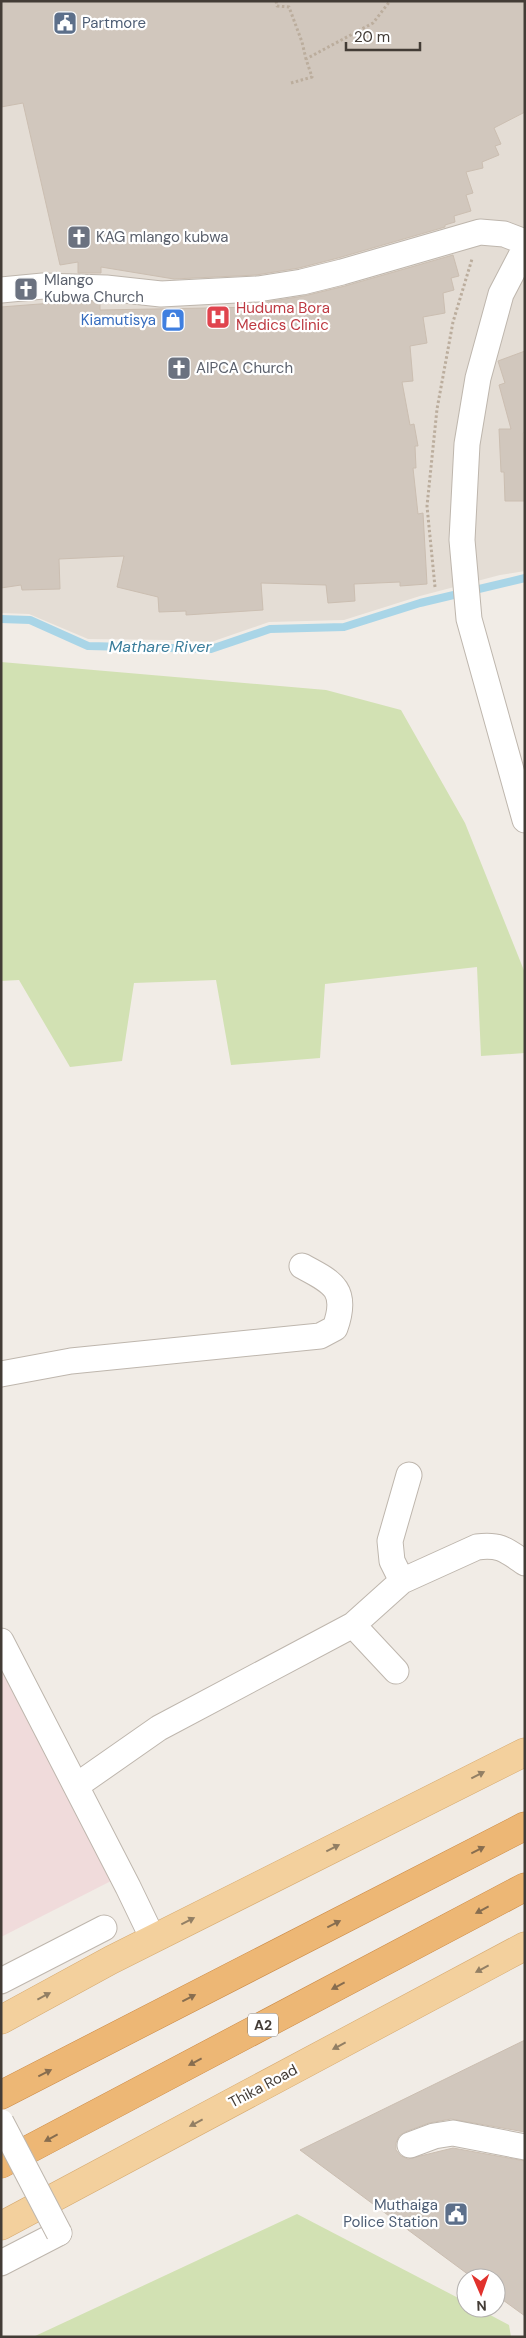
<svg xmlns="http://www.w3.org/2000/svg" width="526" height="2338" viewBox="0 0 526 2338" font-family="'DM Sans',sans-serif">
	<rect width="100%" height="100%" fill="#f1ece6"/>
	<!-- residential -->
	<path fill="#e4ddd5" d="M 1,1 L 525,1 L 525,571 L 500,575 L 420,596 L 344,620 L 269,622 L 211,642 L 172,640 L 88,639 L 29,614 L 1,613 Z"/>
	<!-- medical -->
	<path fill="#f0dbdb" d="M 1,1662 L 113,1880 L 1,1937 Z"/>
	<!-- green -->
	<path fill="#d2e1b3" d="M 1,662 L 326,690 L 401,710 L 465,823 L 525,973 L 525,1053 L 481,1056 L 477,967 L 325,984 L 320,1058 L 231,1065 L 216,980 L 134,983 L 122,1061 L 70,1067 L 19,980 L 1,981 Z
		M 297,2214 L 466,2302 L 466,2308 L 477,2308 L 509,2325 L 511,2337 L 33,2337 Z"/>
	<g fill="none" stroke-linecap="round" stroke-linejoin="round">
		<!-- stream -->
		<path stroke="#a9d5e7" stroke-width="8" d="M 1,619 L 30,620 L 88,646 L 211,649 L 270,629 L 344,627 L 420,603 L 525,578"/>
	</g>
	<!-- building -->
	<path fill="#d1c7bd" stroke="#cbbeb1" d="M 1,1 L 525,1 L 525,112 L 494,128 L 501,144 L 495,146 L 499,155 L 482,162 L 483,168 L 466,172 L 473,193 L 466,195 L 471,211 L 454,216 L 455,222 L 445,225 L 445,227 L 338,258 L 299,268 L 256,275 L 174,279 L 101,267 L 101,273 L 78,273 L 78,262 L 60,265 L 23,103 L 1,107 Z
		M 453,255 L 459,276 L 451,278 L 454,290 L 443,293 L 445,313 L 423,317 L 427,343 L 410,346 L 413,381 L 402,382 L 410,425 L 414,424 L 418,446 L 415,446 L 416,468 L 413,468 L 418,514 L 423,513 L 427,584 L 400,586 L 400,582 L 354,584 L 355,601 L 328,603 L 326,585 L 261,583 L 263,610 L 186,615 L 186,611 L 159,612 L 158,597 L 117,587 L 124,556 L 59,559 L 60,589 L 22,590 L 21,585 L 1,588 L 1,307 L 78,301 L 100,302 L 100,310 L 260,307 L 260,303 L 304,296 L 345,286 Z
		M 525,351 L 525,432 L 523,433 L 525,501 L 505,501 L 504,472 L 501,472 L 499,429 L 511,429 L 499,385 L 505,383 L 498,361 Z
		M 525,2040 L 525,2132 L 451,2119 L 429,2123 L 405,2132 L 399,2136 L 396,2143 L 396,2150 L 401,2156 L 408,2159 L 453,2148 L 525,2161 L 525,2316 L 496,2295 L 496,2278 L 473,2278 L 300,2150 Z"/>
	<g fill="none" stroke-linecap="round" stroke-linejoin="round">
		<!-- minor casing -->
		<g stroke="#beb6ad" stroke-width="27">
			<path id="minor" d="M 525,248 L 501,294 L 478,378 L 467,444 L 462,540 L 469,619 L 525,820
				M 1,290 L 43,286 L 106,288 L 161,294 L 258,289 L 302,282 L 342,272 L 480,232 L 504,234 L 525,242
				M 1,1374 L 71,1361 L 320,1336 L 335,1328 C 349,1289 332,1282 302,1266
				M 402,1581 L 392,1561 L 390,1541 L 409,1475
				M 353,1625 L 396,1671
				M 1,1641 L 128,1887 L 153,1939
				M 76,1786 L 159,1728 L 353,1625 L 402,1581 L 477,1547 C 500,1544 506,1550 525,1563
				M 1,1981 L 104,1928
				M 410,2145 L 434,2136 L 453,2133 L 525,2147
				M 1,2263 L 59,2233"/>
		</g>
		<!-- major casing -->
		<g stroke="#d6aa70" stroke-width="29">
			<path id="major" d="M 1,2020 L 111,1960 L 525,1752
				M 1,2226 L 525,1946"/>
		</g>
		<!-- highway casing -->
		<g stroke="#cb8a46" stroke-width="29">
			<path id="highway" d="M 1,2095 L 525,1826
				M 1,2164 L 525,1887"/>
		</g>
		<!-- path -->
		<path stroke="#bbad9d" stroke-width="3" stroke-dasharray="2.5 2.5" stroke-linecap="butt" d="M 276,1 L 277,6 L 289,7 L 302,42 L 306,59
			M 291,83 L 312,77 L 306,59 L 373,23 L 390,1
			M 435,587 L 427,506 L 437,409 L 453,322 L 472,259"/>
		<!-- minor -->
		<use href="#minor" stroke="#fff" stroke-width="25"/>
		<!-- major -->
		<use href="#major" stroke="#f3d09d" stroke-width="28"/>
		<!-- highway -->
		<use href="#highway" stroke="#edb775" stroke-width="28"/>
		<!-- minor-bridge casing -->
		<g stroke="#beb6ad" stroke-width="27" stroke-linecap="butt">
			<path id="minor-bridge" d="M 1,2122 L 59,2233"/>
		</g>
		<!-- minor-bridge -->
		<use href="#minor-bridge" stroke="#fff" stroke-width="25"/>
	</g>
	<!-- one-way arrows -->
	<defs><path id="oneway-solid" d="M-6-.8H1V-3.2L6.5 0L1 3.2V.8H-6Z" transform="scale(1.25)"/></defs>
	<g fill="#927f64">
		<use href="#oneway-solid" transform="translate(478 1775) rotate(-27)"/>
		<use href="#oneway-solid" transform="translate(333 1848) rotate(-27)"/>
		<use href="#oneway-solid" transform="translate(188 1921) rotate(-27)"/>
		<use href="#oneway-solid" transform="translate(482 1969) rotate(152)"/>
		<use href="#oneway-solid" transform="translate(44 1996) rotate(-28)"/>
		<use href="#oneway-solid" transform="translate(339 2046) rotate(152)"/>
		<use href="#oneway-solid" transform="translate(196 2123) rotate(152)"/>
	</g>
	<g fill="#876d4f">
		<use href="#oneway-solid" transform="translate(478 1850) rotate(-27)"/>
		<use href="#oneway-solid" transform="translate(482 1910) rotate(152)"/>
		<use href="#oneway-solid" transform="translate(334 1924) rotate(-27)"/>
		<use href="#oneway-solid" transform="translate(338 1986) rotate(152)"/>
		<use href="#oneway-solid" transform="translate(189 1998) rotate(-27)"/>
		<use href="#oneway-solid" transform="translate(195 2062) rotate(152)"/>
		<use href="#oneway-solid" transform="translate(45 2073) rotate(-27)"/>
		<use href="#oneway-solid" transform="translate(51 2138) rotate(152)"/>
	</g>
	<!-- icons -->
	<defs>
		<g id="civic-square" transform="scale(1.25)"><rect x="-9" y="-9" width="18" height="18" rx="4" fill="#5c6f8a" stroke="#fff"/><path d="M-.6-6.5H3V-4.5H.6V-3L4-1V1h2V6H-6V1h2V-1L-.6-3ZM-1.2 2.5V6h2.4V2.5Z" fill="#fff"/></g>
		<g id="church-square" transform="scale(1.25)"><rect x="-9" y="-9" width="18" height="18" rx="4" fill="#6b7280" stroke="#fff"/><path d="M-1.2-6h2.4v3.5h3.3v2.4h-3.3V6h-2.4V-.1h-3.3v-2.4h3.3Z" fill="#fff"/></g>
		<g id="hospital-square" transform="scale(1.25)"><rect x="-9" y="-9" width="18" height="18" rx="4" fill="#e0444e" stroke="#fff"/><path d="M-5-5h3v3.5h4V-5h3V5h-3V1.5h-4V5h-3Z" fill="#fff"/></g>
		<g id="shop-square" transform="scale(1.25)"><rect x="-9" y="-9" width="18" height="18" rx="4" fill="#3f7fe0" stroke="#fff"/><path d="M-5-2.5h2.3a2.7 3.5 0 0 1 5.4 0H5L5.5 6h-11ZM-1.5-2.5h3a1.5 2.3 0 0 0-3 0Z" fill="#fff"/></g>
	</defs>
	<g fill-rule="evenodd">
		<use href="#civic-square" x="65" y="23"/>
		<use href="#church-square" x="79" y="237"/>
		<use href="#church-square" x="26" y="289"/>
		<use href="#hospital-square" x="218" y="317"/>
		<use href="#shop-square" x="173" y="320"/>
		<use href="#church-square" x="179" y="368"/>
		<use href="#civic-square" x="456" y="2214"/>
	</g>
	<g text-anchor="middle" stroke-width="4.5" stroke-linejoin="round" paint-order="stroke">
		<!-- shield labels -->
		<rect fill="#fff" stroke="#7b7672" stroke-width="1" x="248" y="2013.5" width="30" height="23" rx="4"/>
		<g font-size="14" font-weight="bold" fill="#433c36">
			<text x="263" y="2030">A2</text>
		</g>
		<!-- service labels -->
		<g font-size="15" fill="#4e5e75" stroke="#fff" text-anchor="start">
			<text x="82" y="28">Partmore</text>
			<text x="438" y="2210" text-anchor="end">Muthaiga<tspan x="438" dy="17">Police Station</tspan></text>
		</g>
		<!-- worship labels -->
		<g font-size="15" fill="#5b616d" stroke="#fff" text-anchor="start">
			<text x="96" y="242">KAG mlango kubwa</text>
			<text x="44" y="285">Mlango<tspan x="44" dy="17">Kubwa Church</tspan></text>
			<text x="196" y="373">AIPCA Church</text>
		</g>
		<!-- health labels -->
		<g font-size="15" fill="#be3a42" stroke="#fff" text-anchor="start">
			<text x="236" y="313">Huduma Bora<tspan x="236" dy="17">Medics Clinic</tspan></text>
		</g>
		<!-- shop labels -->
		<g font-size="15" fill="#366cbe" stroke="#fff" text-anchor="end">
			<text x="156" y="325">Kiamutisya</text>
		</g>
		<!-- street labels -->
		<g font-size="15" fill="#433c36" stroke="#fff">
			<text transform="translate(263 2086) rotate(-28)" y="5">Thika Road</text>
		</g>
		<!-- water labels -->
		<g font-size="16" font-style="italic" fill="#3a7d9b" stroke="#fff">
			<text x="160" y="652">Mathare River</text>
		</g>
	</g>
	<!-- border -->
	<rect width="526" height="2338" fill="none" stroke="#433c36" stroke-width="5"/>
	<!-- north arrow -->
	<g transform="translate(481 2293) rotate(178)"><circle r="24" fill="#ffffff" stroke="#b4b1af"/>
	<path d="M0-4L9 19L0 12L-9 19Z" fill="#e1322d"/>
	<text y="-8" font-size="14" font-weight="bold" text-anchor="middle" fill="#433c36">N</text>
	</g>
	<!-- scale -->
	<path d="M346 42v8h74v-8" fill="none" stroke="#433c36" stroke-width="2.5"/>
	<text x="354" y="42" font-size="15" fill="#433c36" stroke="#ffffff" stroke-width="4" paint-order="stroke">20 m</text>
</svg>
